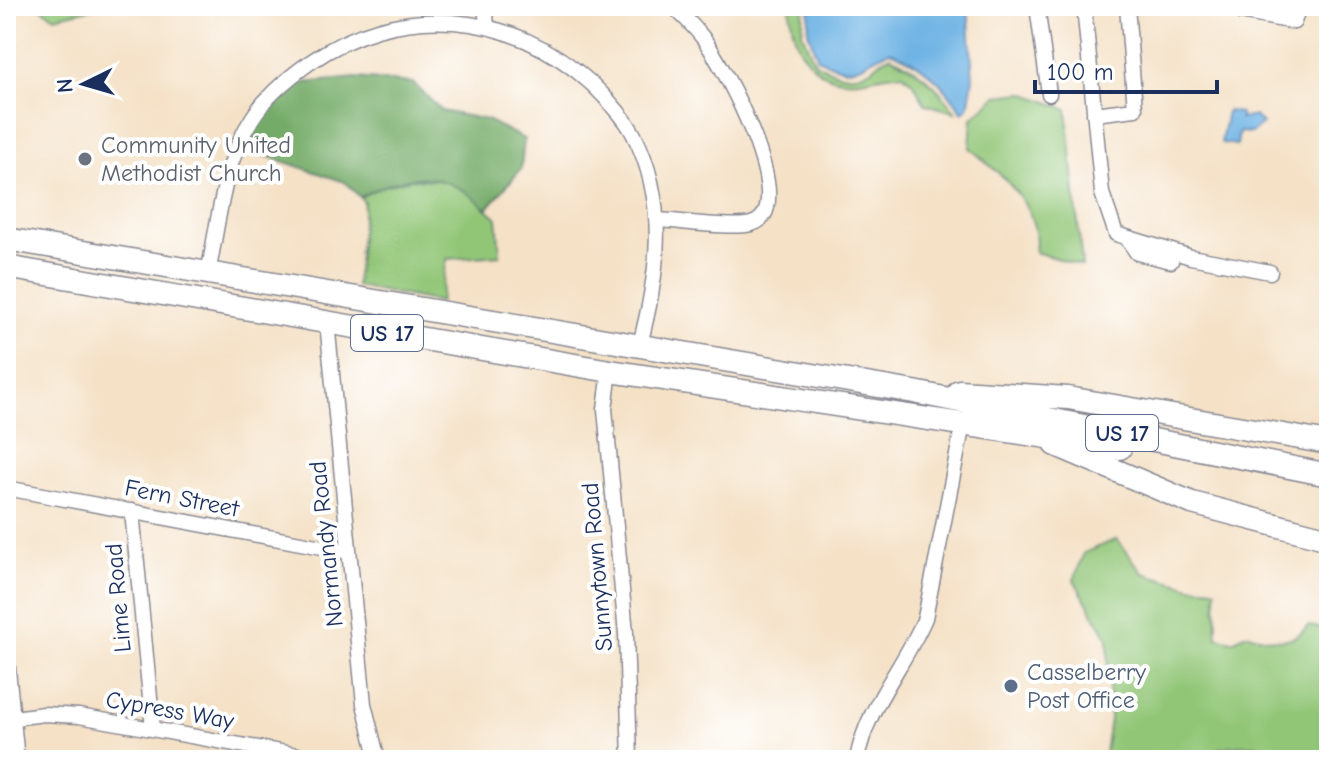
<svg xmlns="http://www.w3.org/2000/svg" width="1335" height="766" viewBox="0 0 1335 766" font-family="'Comic Neue',sans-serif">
	<rect width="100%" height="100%" fill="#fff"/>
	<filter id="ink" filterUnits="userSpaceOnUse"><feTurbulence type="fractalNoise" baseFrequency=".0125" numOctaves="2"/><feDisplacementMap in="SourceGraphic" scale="16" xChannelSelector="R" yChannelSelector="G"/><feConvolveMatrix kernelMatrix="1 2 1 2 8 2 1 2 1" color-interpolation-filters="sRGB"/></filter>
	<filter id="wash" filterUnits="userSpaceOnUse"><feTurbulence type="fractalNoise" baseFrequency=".006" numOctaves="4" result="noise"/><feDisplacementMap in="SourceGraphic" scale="32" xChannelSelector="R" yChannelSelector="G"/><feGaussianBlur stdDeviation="1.8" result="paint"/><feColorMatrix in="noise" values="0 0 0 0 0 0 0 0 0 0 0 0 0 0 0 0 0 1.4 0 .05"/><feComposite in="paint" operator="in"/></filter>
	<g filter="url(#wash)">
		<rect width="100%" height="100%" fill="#f4e1c6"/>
		<!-- green -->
		<path fill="#92c677" stroke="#567a6a" stroke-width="2" d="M 38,6 L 103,6 L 55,17 Z
			M 790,6 L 804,6 L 802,33 L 815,63 C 831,71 849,81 867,71 C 876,67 880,60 890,56 C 918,68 939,87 955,112 L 925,104 L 914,84 L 903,74 C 887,73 876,78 860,80 C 814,86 791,47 790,6 Z
			M 1024,93 L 1067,109 L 1082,266 L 1035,252 C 1042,206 1001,175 970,148 L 972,118 L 997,96 Z
			M 410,179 C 457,178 463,187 497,218 L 500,255 L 447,259 L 440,302 L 356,286 L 364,202 L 360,197 L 380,187 Z
			M 1117,539 L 1143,573 L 1191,587 L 1216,589 L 1217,637 L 1232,641 L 1247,634 C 1271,639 1291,647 1308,626 L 1329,629 L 1329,759 C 1292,752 1231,731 1200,760 L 1104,760 L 1110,719 L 1108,639 L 1074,580 L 1084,553 Z"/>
		<!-- forest -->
		<path fill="#75ab68" stroke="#486d63" stroke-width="2" d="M 356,78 L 413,83 L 442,111 L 487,120 L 524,139 L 521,169 L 487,209 C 444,169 411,170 360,197 L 345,182 L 249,150 C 256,120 271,104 292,84 Z"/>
		<!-- water -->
		<path fill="#6eb3e4" stroke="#4471a1" stroke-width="2" d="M 810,6 L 968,6 L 973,78 L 968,108 L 962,112 C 944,83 922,63 890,51 C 854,64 861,79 818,59 L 808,32 Z
			M 1227,111 L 1240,113 L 1240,119 L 1255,116 L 1262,124 L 1251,133 L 1239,132 L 1237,145 L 1221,143 Z"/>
	</g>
	<g filter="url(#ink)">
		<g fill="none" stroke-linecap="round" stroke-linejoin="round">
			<!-- street casing -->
			<g stroke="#888892" stroke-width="17">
				<path id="street" d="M 485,6 L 487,25
					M 1037,6 L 1049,94
					M 1084,6 L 1102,193 L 1116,234 L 1191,257 L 1270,272
					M 1242,6 L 1240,12 L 1294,22 L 1299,6
					M 1323,6 L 1329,10
					M 1094,114 L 1135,109 L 1127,6
					M 658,220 C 680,221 733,229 751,224 C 803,211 722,63 703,38 C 694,26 683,16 673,6
					M 1128,240 L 1137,253 L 1171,261
					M 208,273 C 219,221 223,162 253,117 C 267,95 288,78 309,63 C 399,0 512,10 592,84 C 606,98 625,117 634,135 C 669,204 658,277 639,348
					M 327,322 L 364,704 L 378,760
					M 610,371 L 605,409 L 626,633 L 630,760
					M 6,488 L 349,552
					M 132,511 L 153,729
					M 6,649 L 17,760
					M 6,719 L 44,714 L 79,716 L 325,760
					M 857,760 C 865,709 905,665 925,618 L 963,424"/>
			</g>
			<!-- primary casing -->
			<g stroke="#888892" stroke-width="25">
				<path id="primary" d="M 6,239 L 914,392 L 1329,475
					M 6,267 L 610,371 L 1120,448
					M 959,391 L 1068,398 L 1329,443
					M 1056,445 L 1192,503 L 1329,539"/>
			</g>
			<!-- street -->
			<use href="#street" stroke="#fff" stroke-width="14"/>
			<!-- primary -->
			<use href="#primary" stroke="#fff" stroke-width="22"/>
		</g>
	</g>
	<!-- markers -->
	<circle fill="#6b7280" stroke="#fff" stroke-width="3" cx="85" cy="159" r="8"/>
	<circle fill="#5c6f8a" stroke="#fff" stroke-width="3" cx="1011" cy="686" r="8"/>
	<g text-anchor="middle" stroke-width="8" stroke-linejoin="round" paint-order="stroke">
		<!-- shield labels -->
		<g fill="#fff" stroke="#5f6d8e" stroke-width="2">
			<rect x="351" y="315" width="72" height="36" rx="6"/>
			<rect x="1086" y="415" width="72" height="36" rx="6"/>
		</g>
		<g font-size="22" font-weight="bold" fill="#1b2f5e">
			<text x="387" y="341">US 17</text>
			<text x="1122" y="441">US 17</text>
		</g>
		<!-- worship labels -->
		<g font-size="24" fill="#5b616d" stroke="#fff" text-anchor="start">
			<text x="101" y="153">Community United<tspan x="101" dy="28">Methodist Church</tspan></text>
		</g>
		<!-- street labels -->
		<g font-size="24" fill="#1b2f5e" stroke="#fff">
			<text transform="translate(182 498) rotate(11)" y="8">Fern Street</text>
			<text transform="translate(326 544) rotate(-96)" y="8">Normandy Road</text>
			<text transform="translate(597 567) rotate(-95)" y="8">Sunnytown Road</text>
			<text transform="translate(118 598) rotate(-95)" y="8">Lime Road</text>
			<text transform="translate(170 710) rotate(10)" y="8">Cypress Way</text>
		</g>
		<!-- service labels -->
		<g font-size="24" fill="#4e5e75" stroke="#fff" text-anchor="start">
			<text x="1027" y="680">Casselberry<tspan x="1027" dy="28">Post Office</tspan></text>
		</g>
	</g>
	<!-- margin -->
	<rect width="1335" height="766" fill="none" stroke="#fff" stroke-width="32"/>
	<!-- north arrow -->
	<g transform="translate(84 84) rotate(265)" stroke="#ffffff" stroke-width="6" paint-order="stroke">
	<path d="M0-6L14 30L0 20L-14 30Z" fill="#1b2f5e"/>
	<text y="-12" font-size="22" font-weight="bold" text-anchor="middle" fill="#1b2f5e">N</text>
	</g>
	<!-- scale -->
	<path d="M1035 80v12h182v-12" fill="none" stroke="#1b2f5e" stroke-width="4"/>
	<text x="1047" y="80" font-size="24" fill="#1b2f5e" stroke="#ffffff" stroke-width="6" paint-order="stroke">100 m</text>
</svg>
